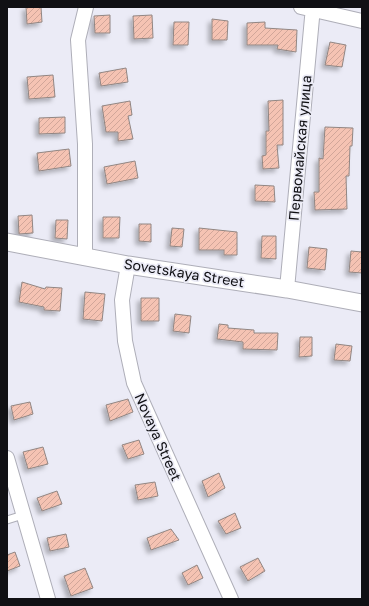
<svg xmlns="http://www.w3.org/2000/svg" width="369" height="606" viewBox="0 0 369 606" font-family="'Golos Text',sans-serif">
	<defs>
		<pattern id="building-hatch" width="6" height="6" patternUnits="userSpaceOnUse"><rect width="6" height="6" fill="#f5c3b3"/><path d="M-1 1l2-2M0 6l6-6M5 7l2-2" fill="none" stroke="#d1a699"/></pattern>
		<filter id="shadow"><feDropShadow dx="-3.5" dy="3.5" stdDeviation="2" flood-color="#0004"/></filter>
	</defs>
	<rect width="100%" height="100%" fill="#ebebf6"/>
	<!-- building -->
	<path fill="url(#building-hatch)" stroke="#918683" filter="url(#shadow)" d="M 26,7 L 41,7 L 42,22 L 27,24 Z
		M 110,15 L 110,33 L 95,33 L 94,16 Z
		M 152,15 L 153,38 L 134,39 L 133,16 Z
		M 212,19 L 228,21 L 227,40 L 212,40 Z
		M 174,22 L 189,22 L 188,45 L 173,45 Z
		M 265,22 L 265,28 L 297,30 L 296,52 L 277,49 L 278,45 L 247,45 L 247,23 Z
		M 330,42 L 346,45 L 342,67 L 325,65 Z
		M 126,68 L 128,82 L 101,86 L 99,73 Z
		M 53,75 L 55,97 L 29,99 L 27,77 Z
		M 283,100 L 283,145 L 277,145 L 279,168 L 263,169 L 262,156 L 266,155 L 266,131 L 269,131 L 268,101 Z
		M 130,101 L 132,115 L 128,116 L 133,139 L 118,141 L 118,132 L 106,132 L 102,106 Z
		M 65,117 L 65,133 L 39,134 L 39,118 Z
		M 325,127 L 353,128 L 352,146 L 350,146 L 349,176 L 346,176 L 347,209 L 315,210 L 314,192 L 319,192 L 319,158 L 323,159 Z
		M 69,149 L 71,166 L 39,171 L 37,153 Z
		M 135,161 L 138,178 L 107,184 L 104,167 Z
		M 255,185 L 274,186 L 275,202 L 255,201 Z
		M 32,215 L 33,233 L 19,234 L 18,216 Z
		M 103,217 L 120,217 L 119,238 L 103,238 Z
		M 56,220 L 68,220 L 67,239 L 55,238 Z
		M 139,224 L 151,224 L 151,242 L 139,241 Z
		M 172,228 L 184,229 L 182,247 L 170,246 Z
		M 199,228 L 237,232 L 237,255 L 224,255 L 224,250 L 199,250 Z
		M 262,236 L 276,236 L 276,259 L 261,258 Z
		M 309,247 L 327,249 L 325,270 L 307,268 Z
		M 351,251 L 362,252 L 362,273 L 349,272 Z
		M 22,282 L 45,289 L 46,287 L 62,288 L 60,311 L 44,310 L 44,307 L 19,302 Z
		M 85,292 L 105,294 L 102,321 L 83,319 Z
		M 141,298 L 159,298 L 159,321 L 141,321 Z
		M 175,314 L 191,316 L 189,333 L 173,331 Z
		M 219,324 L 228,325 L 228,328 L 254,330 L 254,333 L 278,333 L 277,350 L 243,349 L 243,342 L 217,339 Z
		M 300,337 L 312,337 L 312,356 L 299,357 Z
		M 336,344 L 352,346 L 350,361 L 334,360 Z
		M 128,399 L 133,412 L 110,421 L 106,405 Z
		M 30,402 L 33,414 L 14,420 L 11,406 Z
		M 139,440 L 144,454 L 128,459 L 122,445 Z
		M 43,447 L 48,464 L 28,469 L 23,452 Z
		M 219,473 L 225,488 L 208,497 L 202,481 Z
		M 155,482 L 158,496 L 138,500 L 135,485 Z
		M 57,491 L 62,504 L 42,511 L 37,498 Z
		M 235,513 L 241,528 L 226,534 L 218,521 Z
		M 171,529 L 179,540 L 151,550 L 147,538 Z
		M 66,534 L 69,547 L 50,551 L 47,538 Z
		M 15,552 L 20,566 L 7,571 L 7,555 Z
		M 258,558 L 265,571 L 248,581 L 240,567 Z
		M 197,565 L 203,578 L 188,585 L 182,573 Z
		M 85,568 L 93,588 L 71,596 L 64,576 Z"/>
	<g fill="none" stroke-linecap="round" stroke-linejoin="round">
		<!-- service casing -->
		<g stroke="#aeaeb8" stroke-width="9">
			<path id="service" d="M 7,520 L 23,515"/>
		</g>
		<!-- minor casing -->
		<g stroke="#aeaeb8" stroke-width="16">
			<path id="minor" d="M 301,7 L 362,21
				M 85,258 L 85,144 L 78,40 L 86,7
				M 128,265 L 122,300 L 125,341 L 134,383 L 231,599
				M 287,289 L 313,7
				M 7,458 L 48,599"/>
		</g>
		<!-- tertiary casing -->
		<g stroke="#aeaeb8" stroke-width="19">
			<path id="tertiary" d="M 7,242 L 128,265 L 287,289 L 362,303"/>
		</g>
		<!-- service -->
		<use href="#service" stroke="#fff" stroke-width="7"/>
		<!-- minor -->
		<use href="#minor" stroke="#fff" stroke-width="14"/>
		<!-- tertiary -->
		<use href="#tertiary" stroke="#fff" stroke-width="17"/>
	</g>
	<g text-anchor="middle" stroke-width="3.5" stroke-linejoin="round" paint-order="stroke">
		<!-- street labels -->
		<g font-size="14" fill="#101014" stroke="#ebebf6">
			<text transform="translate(300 148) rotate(-85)" y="5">Первомайская улица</text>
			<text transform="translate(184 273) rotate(9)" y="5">Sovetskaya Street</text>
			<text transform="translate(158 437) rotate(66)" y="5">Novaya Street</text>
		</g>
	</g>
	<!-- border -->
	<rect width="369" height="606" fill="none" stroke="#101014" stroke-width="16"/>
</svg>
